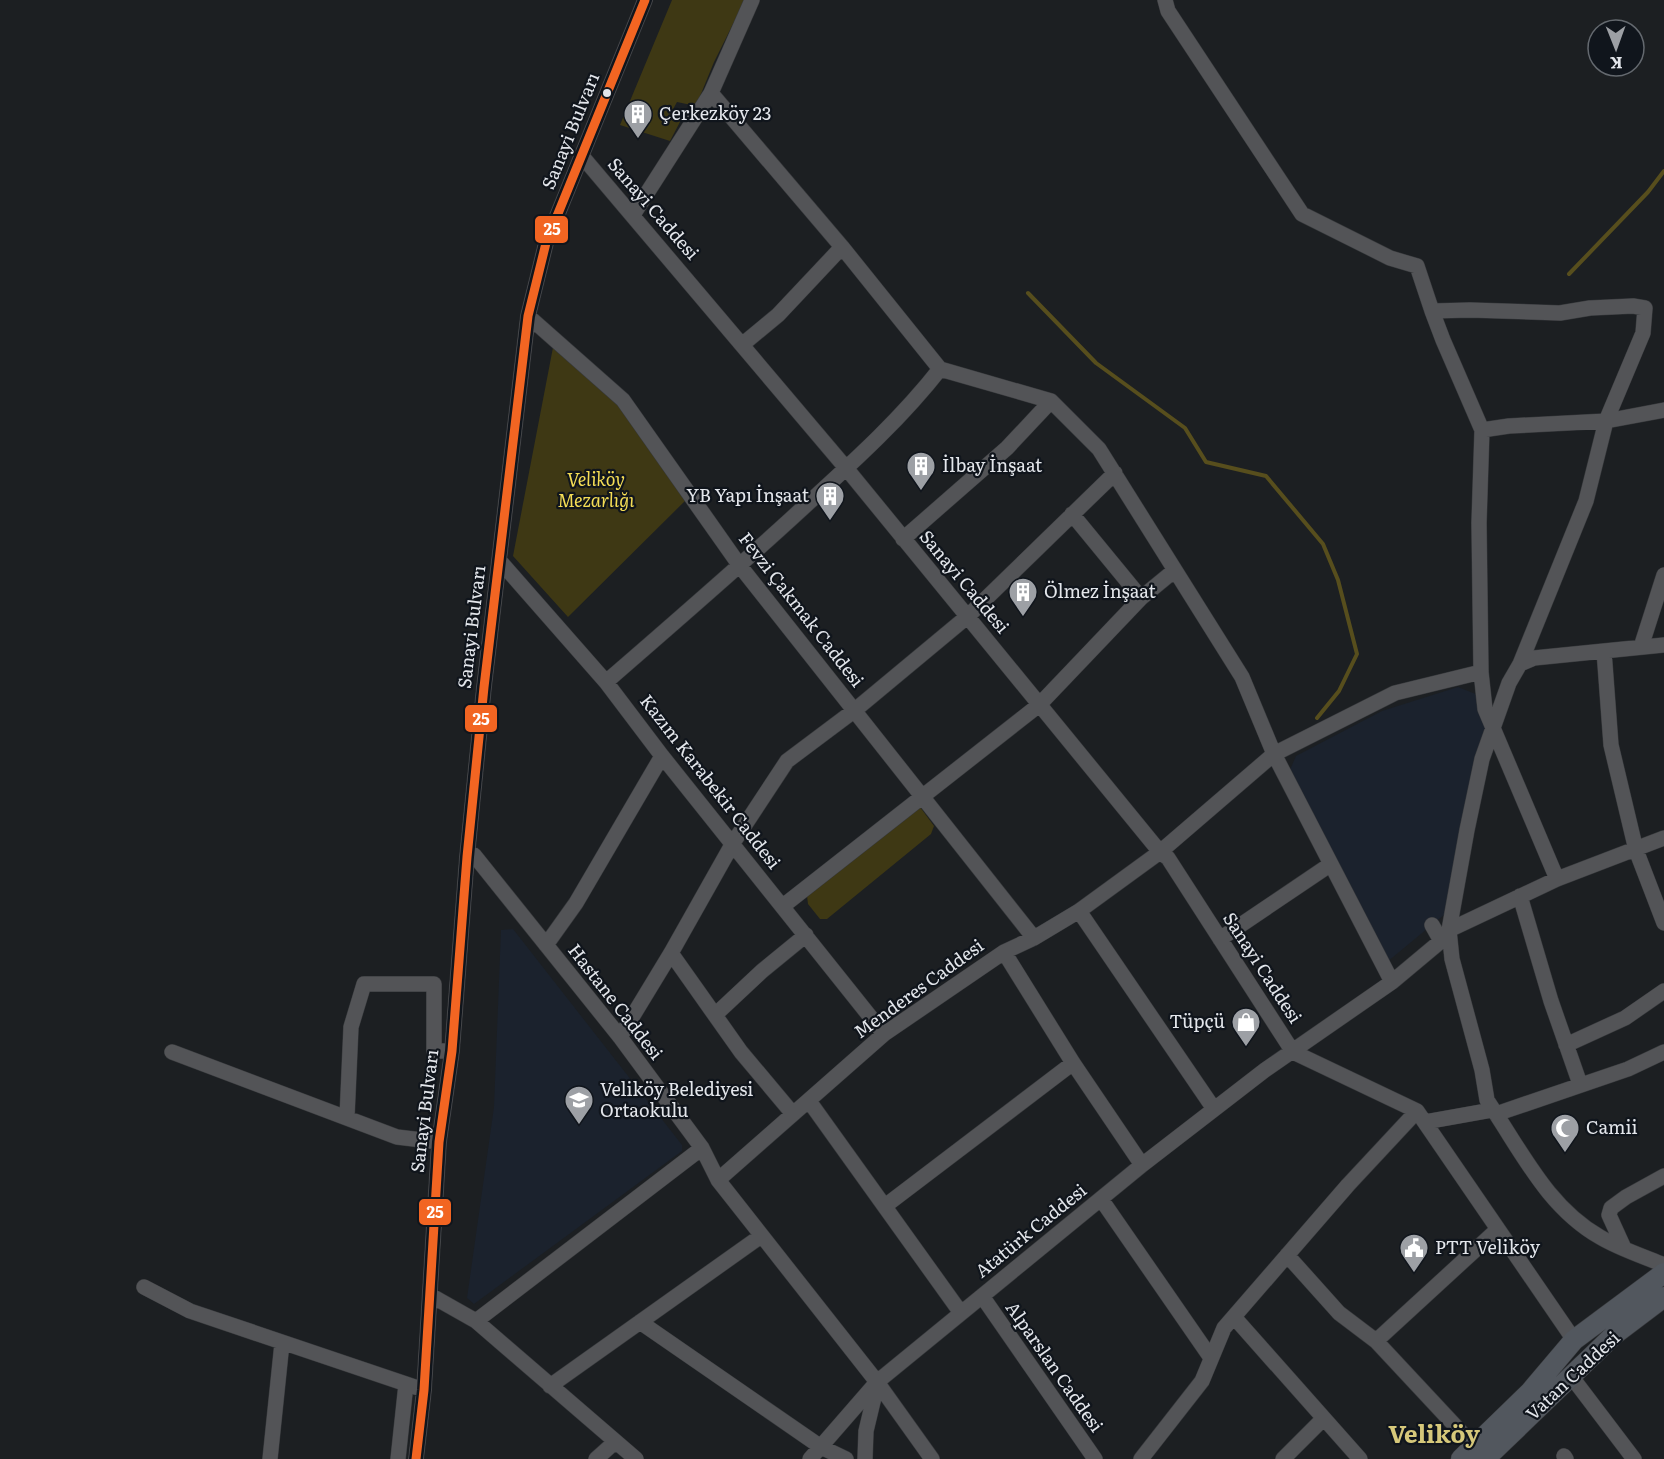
<svg xmlns="http://www.w3.org/2000/svg" width="1664" height="1459" viewBox="0 0 1664 1459" font-family="Literata,serif">
	<rect width="100%" height="100%" fill="#1c1f22"/>
	<!-- built -->
	<path fill="#1b222d" d="M 1458,687 L 1478,695 L 1487,732 L 1445,914 L 1387,962 L 1289,772 L 1296,756 L 1382,711 Z
		M 513,929 L 682,1145 L 682,1151 L 474,1304 L 467,1298 L 494,1107 L 501,930 Z"/>
	<!-- green -->
	<path fill="#3e3814" d="M 672,0 L 745,0 L 714,62 L 696,106 L 677,102 L 672,111 L 681,120 L 670,141 L 620,125 Z
		M 555,337 L 617,401 L 688,498 L 568,617 L 513,556 Z
		M 911,806 L 920,807 L 934,826 L 931,834 L 827,919 L 820,919 L 808,904 L 807,896 Z"/>
	<g fill="none" stroke-linecap="round" stroke-linejoin="round">
		<!-- stream -->
		<path stroke="#574e1d" stroke-width="4" d="M 1569,274 L 1648,192 L 1664,171
			M 1028,293 L 1096,363 L 1185,428 L 1206,462 L 1266,476 L 1323,544 L 1338,580 L 1357,654 L 1339,691 L 1317,718"/>
		<!-- minor casing -->
		<g stroke="#37393c" stroke-width="16">
			<path id="minor" d="M 1165,0 L 1168,11 L 1302,214 L 1390,258 L 1417,266 L 1432,311
				M 711,93 L 842,247 L 940,369 L 1051,401 L 1099,449 L 1242,677 L 1274,754 L 1392,982
				M 581,155 L 846,468 L 1160,852 L 1168,858 L 1293,1052
				M 633,215 L 711,93 L 752,0
				M 528,316 L 623,400 L 740,566 L 1034,938
				M 743,344 L 778,315 L 842,247
				M 1482,430 L 1509,426 L 1606,421 L 1643,333 L 1645,308 L 1633,306 L 1590,308 L 1560,313 L 1470,310 L 1432,311 L 1443,340 L 1482,430 L 1479,523 L 1481,672 L 1485,709 L 1557,879
				M 1072,514 L 1141,598
				M 903,539 L 1007,448 L 1051,401
				M 499,560 L 606,682 L 662,756 L 884,1034
				M 1664,645 L 1534,658 L 1520,664 L 1509,683 L 1482,759 L 1467,830 L 1449,930 L 1452,959 L 1482,1070 L 1487,1100 L 1496,1114 C 1526,1160 1551,1209 1600,1237 C 1620,1249 1643,1256 1664,1265
				M 1641,647 L 1664,575
				M 1604,651 L 1611,745 L 1636,850 L 1664,923
				M 1520,664 L 1586,501 L 1606,421 L 1664,410
				M 606,682 C 673,624 740,566 805,506 C 852,463 900,420 940,369
				M 467,857 L 474,855 L 620,1037 L 702,1148 L 718,1180 L 877,1382 L 932,1459
				M 1520,896 L 1551,1001 L 1580,1084
				M 783,906 L 1039,705 L 1141,598 L 1175,570
				M 1079,911 L 1214,1109
				M 1432,925 L 1441,941
				M 1220,939 L 1331,864
				M 546,945 L 576,903 L 662,756
				M 1004,952 L 1073,1063 L 1142,1165
				M 671,953 L 741,1052 L 793,1114
				M 715,1015 L 762,971 L 806,935
				M 620,1037 L 671,953 L 733,843 L 787,761 L 855,710 L 968,616 L 1115,473
				M 1566,1045 L 1625,1018 L 1664,991
				M 172,1052 L 397,1137 L 439,1142
				M 1293,1052 L 1417,1111 L 1574,1340
				M 809,1101 L 961,1313
				M 1496,1114 L 1628,1069 L 1664,1052
				M 347,1117 L 351,1027 L 364,984 L 434,984 L 434,1051 L 452,1051
				M 1425,1122 L 1492,1110
				M 718,1180 L 884,1034 L 1004,952 L 1034,938 L 1079,911 L 1160,852 L 1274,754 L 1395,693 L 1481,672
				M 1101,1199 L 1211,1358
				M 885,1206 L 1073,1063
				M 1624,1248 L 1609,1215 L 1611,1208 L 1626,1197 L 1664,1176
				M 1287,1255 L 1339,1313 L 1376,1341 L 1474,1446
				M 144,1287 L 190,1311 L 424,1390
				M 430,1295 L 476,1321 L 636,1459
				M 982,1296 L 1095,1459
				M 1234,1317 L 1360,1459
				M 476,1321 L 702,1148
				M 640,1322 L 821,1447 L 846,1459
				M 1376,1341 L 1498,1229
				M 1571,1376 L 1634,1459
				M 550,1386 L 761,1236
				M 1564,1456 L 1566,1459
				M 270,1459 L 282,1343
				M 398,1459 L 406,1384
				M 416,1459 L 424,1390 L 439,1142 L 452,1051 L 467,857 L 484,687 L 528,316 L 546,243 L 645,0
				M 596,1459 L 615,1442
				M 810,1459 L 877,1382 L 1142,1165 L 1265,1070 L 1392,982 L 1441,941 L 1449,930 L 1557,879 L 1664,838
				M 865,1459 L 866,1431 L 877,1385
				M 1141,1459 L 1202,1381 L 1224,1328 L 1348,1185 L 1417,1111
				M 1283,1459 L 1323,1419"/>
		</g>
		<!-- major casing -->
		<g stroke="#37393c" stroke-width="21">
			<path id="major" d="M 1461,1459 L 1530,1392 L 1574,1340 L 1664,1273
				M 1485,1459 L 1615,1334 L 1664,1297"/>
		</g>
		<!-- minor -->
		<use href="#minor" stroke="#535457" stroke-width="15"/>
		<!-- major -->
		<use href="#major" stroke="#52575e" stroke-width="20"/>
		<!-- bus-1 casing -->
		<g stroke="#10151c" stroke-width="14">
			<path id="bus-1" d="M 416,1459 L 424,1390 L 439,1142 L 452,1051 L 467,857 L 484,687 L 528,316 L 546,243 L 645,0"/>
		</g>
		<!-- bus-1 -->
		<use href="#bus-1" stroke="#f26522" stroke-width="9"/>
	</g>
	<!-- icons -->
	<defs>
		<g id="building-pin" transform="scale(1.5)"><path d="M0 17L-7.5 6A9.5 9.5 0 1 1 7.5 6Z" fill="#9da0a5" stroke="#10151c"/><path d="M-4-6H4V6H1V3H-1V6H-4ZM-2.5-4.3h1.7v1.8h-1.7ZM.8-4.3h1.7v1.8H.8ZM-2.5-1h1.7V.8h-1.7ZM.8-1h1.7V.8H.8Z" fill="#fff"/></g>
		<g id="shop-pin" transform="scale(1.5)"><path d="M0 17L-7.5 6A9.5 9.5 0 1 1 7.5 6Z" fill="#9da0a5" stroke="#10151c"/><path d="M-5-2.5h2.3a2.7 3.5 0 0 1 5.4 0H5L5.5 6h-11ZM-1.5-2.5h3a1.5 2.3 0 0 0-3 0Z" fill="#fff"/></g>
		<g id="school-pin" transform="scale(1.5)"><path d="M0 17L-7.5 6A9.5 9.5 0 1 1 7.5 6Z" fill="#9da0a5" stroke="#10151c"/><path d="M0-5L7-2L0 1L-7-2ZM-4 1L0 2.5L4 1V4Q0 6-4 4Z" fill="#fff"/></g>
		<g id="mosque-pin" transform="scale(1.5)"><path d="M0 17L-7.5 6A9.5 9.5 0 1 1 7.5 6Z" fill="#9da0a5" stroke="#10151c"/><path d="M3.5-4.9A6 6 0 1 0 3.5 4.9A5 5 0 1 1 3.5-4.9Z" fill="#fff"/></g>
		<g id="civic-pin" transform="scale(1.5)"><path d="M0 17L-7.5 6A9.5 9.5 0 1 1 7.5 6Z" fill="#9da0a5" stroke="#10151c"/><path d="M-.6-6.5H3V-4.5H.6V-3L4-1V1h2V6H-6V1h2V-1L-.6-3ZM-1.2 2.5V6h2.4V2.5Z" fill="#fff"/></g>
	</defs>
	<g fill-rule="evenodd">
		<use href="#building-pin" x="638" y="114"/>
		<use href="#building-pin" x="921" y="466"/>
		<use href="#building-pin" x="830" y="496"/>
		<use href="#building-pin" x="1023" y="592"/>
		<use href="#shop-pin" x="1246" y="1022"/>
		<use href="#school-pin" x="579" y="1100"/>
		<use href="#mosque-pin" x="1565" y="1128"/>
		<use href="#civic-pin" x="1414" y="1248"/>
	</g>
	<!-- markers -->
	<circle fill="#e3e6eb" stroke="#10151c" stroke-width="2" cx="607" cy="93" r="5"/>
	<g text-anchor="middle" stroke-width="4.5" stroke-linejoin="round" paint-order="stroke">
		<!-- poi labels -->
		<g font-size="18" fill="#e3e6eb" stroke="#10151c" text-anchor="start">
			<text x="659" y="120">Çerkezköy 23</text>
			<text x="942" y="472">İlbay İnşaat</text>
			<text x="809" y="502" text-anchor="end">YB Yapı İnşaat</text>
			<text x="1044" y="598">Ölmez İnşaat</text>
			<text x="1225" y="1028" text-anchor="end">Tüpçü</text>
			<text x="600" y="1096">Veliköy Belediyesi<tspan x="600" dy="21">Ortaokulu</tspan></text>
			<text x="1586" y="1134">Camii</text>
			<text x="1435" y="1254">PTT Veliköy</text>
		</g>
		<!-- street labels -->
		<g font-size="18" fill="#e3e6eb" stroke="#10151c">
			<text transform="translate(571 131) rotate(-68)" y="6">Sanayi Bulvarı</text>
			<text transform="translate(653 209) rotate(49)" y="6">Sanayi Caddesi</text>
			<text transform="translate(964 582) rotate(50)" y="6">Sanayi Caddesi</text>
			<text transform="translate(801 610) rotate(52)" y="6">Fevzi Çakmak Caddesi</text>
			<text transform="translate(472 627) rotate(-83)" y="6">Sanayi Bulvarı</text>
			<text transform="translate(710 782) rotate(52)" y="6">Kazım Karabekir Caddesi</text>
			<text transform="translate(1262 968) rotate(57)" y="6">Sanayi Caddesi</text>
			<text transform="translate(919 989) rotate(-36)" y="6">Menderes Caddesi</text>
			<text transform="translate(615 1002) rotate(52)" y="6">Hastane Caddesi</text>
			<text transform="translate(425 1111) rotate(-83)" y="6">Sanayi Bulvarı</text>
			<text transform="translate(1031 1231) rotate(-39)" y="6">Atatürk Caddesi</text>
			<text transform="translate(1054 1367) rotate(55)" y="6">Alparslan Caddesi</text>
			<text transform="translate(1573 1376) rotate(-43)" y="6">Vatan Caddesi</text>
		</g>
		<!-- park labels -->
		<g font-size="18" font-style="italic" fill="#f4dd55" stroke="#10151c">
			<text x="596" y="486">Veliköy<tspan x="596" dy="21">Mezarlığı</tspan></text>
		</g>
		<!-- district labels -->
		<g font-size="24" font-weight="bold" fill="#d6c87a" stroke="#10151c">
			<text x="1434" y="1443">Veliköy</text>
		</g>
	</g>
	<g stroke="#10151c" stroke-width="2">
		<rect x="534" y="215" width="35" height="29" rx="6" fill="#f26522"/>
		<rect x="464" y="704" width="34" height="29" rx="6" fill="#f26522"/>
		<rect x="418" y="1198" width="34" height="28" rx="6" fill="#f26522"/>
	</g>
	<g font-size="16" text-anchor="middle" font-weight="bold" fill="#fff">
		<text x="552" y="235">25</text>
		<text x="481" y="725">25</text>
		<text x="435" y="1218">25</text>
	</g>
	<!-- north arrow -->
	<g transform="translate(1616 48) rotate(179)"><circle r="28" fill="#10151c" stroke="#64696f" stroke-width="1.5"/>
	<path d="M0-4.5L10 22L0 15L-10 22Z" fill="#9da0a5"/>
	<text y="-9" font-size="16" font-weight="bold" text-anchor="middle" fill="#e3e6eb">K</text>
	</g>
</svg>
